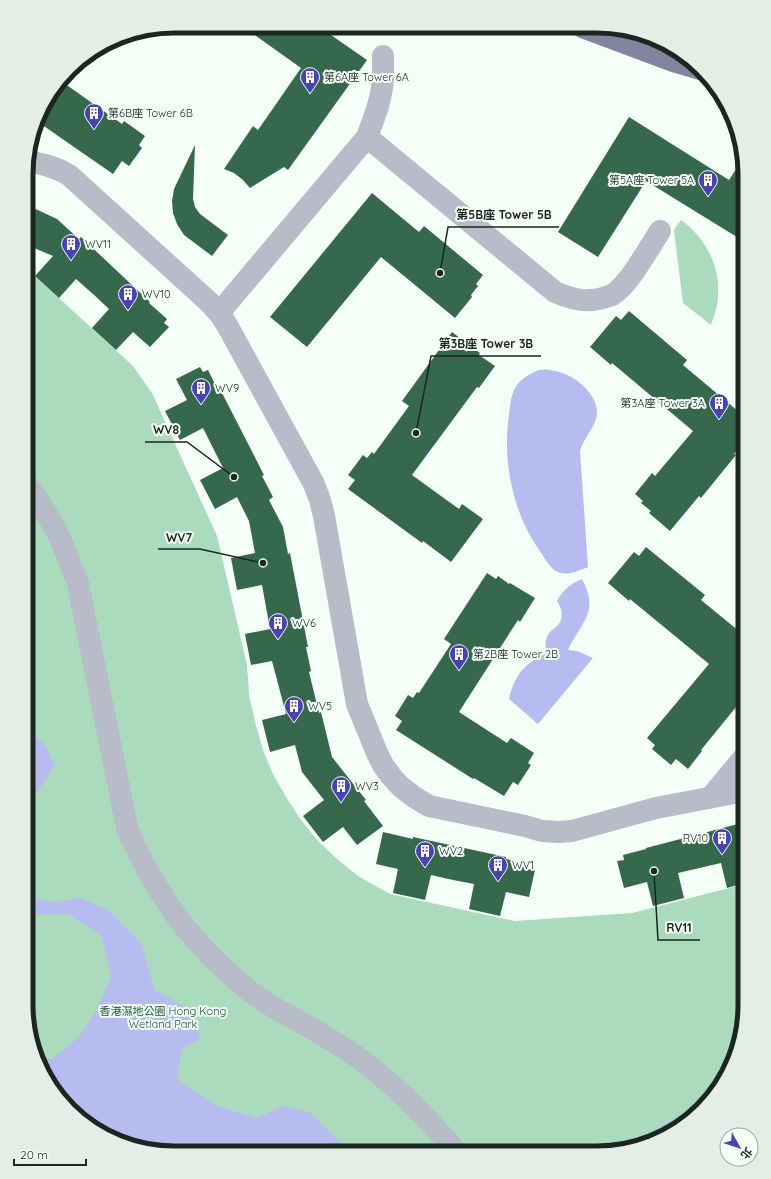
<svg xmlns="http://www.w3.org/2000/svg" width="771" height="1179" viewBox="0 0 771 1179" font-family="Quicksand,'Noto Sans TC',sans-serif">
	<rect width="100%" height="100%" fill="#f3fff7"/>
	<!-- green -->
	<path fill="#a9dbbc" d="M 681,220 C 705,237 720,265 718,295 C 718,306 714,316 711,325 L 683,303 L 674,230 Z
		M 27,273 L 35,276 L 133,366 L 152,393 L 217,536 L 247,665 L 249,694 L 255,722 L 263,750 L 273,774 L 286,797 L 301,820 L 318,841 L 337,859 L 358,876 L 390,894 L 515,921 L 632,913 L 745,884 L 745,1015 L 737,1053 L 720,1087 L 687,1122 L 654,1142 L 597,1153 L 155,1152 L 118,1142 L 84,1123 L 57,1095 L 37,1062 L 26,1005 Z"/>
	<!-- water -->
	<path fill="#b6bcf0" d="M 539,370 C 542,370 546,369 549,370 C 569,371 598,391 597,414 C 595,428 584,437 580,451 L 588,567 C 578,571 568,576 558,572 C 551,569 546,561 542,554 C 513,515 502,462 509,415 C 510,405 511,396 515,388 C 521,378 530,374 539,370 Z
		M 582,579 C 600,613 581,622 568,650 L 577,651 L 593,658 L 538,724 L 509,699 C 515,674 524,664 547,653 C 545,647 545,642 547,637 C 549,632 552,630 556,627 C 564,620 563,609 557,601 C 563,590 570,584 582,579 Z
		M 26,729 L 44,743 L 55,765 L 30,803 L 30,844 L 26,861 Z
		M 26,896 L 51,902 L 81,898 L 108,910 L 142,944 L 154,989 L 188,1009 L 201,1039 L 182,1048 L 177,1080 L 217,1106 L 256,1118 L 283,1106 L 309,1112 L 341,1143 L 370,1152 L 155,1152 L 118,1142 L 84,1123 L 62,1099 L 56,1095 L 37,1062 L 36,1057 L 52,1059 L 79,1037 L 96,1011 L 111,976 L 102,936 L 69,914 L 41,914 L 26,919 Z
		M 687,1113 L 694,1115 C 683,1127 660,1140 645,1143 L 659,1127 Z
		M 409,1147 L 412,1152 L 377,1152 Z"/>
	<!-- building -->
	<path fill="#36694c" d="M 242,26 L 318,26 L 367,60 L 288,170 L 284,167 L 250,188 L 243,180 L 234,173 L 224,169 L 253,126 L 258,130 L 301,68 Z
		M 61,81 L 122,124 L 124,121 L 145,136 L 139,145 L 142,148 L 129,166 L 122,161 L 113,174 L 38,122 L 46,100 Z
		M 629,117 L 729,180 L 742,160 L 745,174 L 745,242 L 646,181 L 598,257 L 558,232 Z
		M 195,145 L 193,199 L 195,207 L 200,214 L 228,235 L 212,256 L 184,235 L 177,224 L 173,213 L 172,201 L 174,189 Z
		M 372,193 L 419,232 L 424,226 L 483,275 L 476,284 L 478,286 L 471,295 L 472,297 L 455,318 L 381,257 L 307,347 L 270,317 Z
		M 27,205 L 57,219 L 79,239 L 81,237 L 150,302 L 149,303 L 167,319 L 164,323 L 169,327 L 150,347 L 133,332 L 116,350 L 92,328 L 109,309 L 93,294 L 76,279 L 59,298 L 35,276 L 53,256 L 27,245 Z
		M 629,311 L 687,360 L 683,365 L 745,417 L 745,441 L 734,454 L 736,455 L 701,498 L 699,496 L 670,531 L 649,513 L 651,511 L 641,503 L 643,501 L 635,494 L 652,473 L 655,476 L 693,431 L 612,363 L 611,365 L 590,347 L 616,316 L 621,320 Z
		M 452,332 L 480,353 L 479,355 L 495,366 L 479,388 L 477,387 L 412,475 L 459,509 L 462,504 L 483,519 L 451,562 L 423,541 L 422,543 L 348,489 L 355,480 L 348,475 L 363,455 L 367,458 L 372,452 L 374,454 L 409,406 L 402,401 Z
		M 200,367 L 203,372 L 208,370 L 219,392 L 221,391 L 264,475 L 262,476 L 273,497 L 269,500 L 283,527 L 288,554 L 290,553 L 308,647 L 306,647 L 311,671 L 309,672 L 319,713 L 321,712 L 332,757 L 366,800 L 364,801 L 383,826 L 357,845 L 343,827 L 323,842 L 303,816 L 324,800 L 302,772 L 295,745 L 270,752 L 262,720 L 286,714 L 272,661 L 251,665 L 245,634 L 270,629 L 262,585 L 237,590 L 231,558 L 255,553 L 249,521 L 237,497 L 215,509 L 200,480 L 223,468 L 203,428 L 180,440 L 165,411 L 187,400 L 176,379 Z
		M 646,547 L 705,595 L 701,600 L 745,636 L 745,696 L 701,750 L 702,751 L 688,769 L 676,759 L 671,765 L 652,749 L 655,745 L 647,738 L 709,664 L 630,599 L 629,601 L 608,583 L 634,552 L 639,556 Z
		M 487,573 L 496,579 L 498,576 L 509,584 L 510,583 L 535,598 L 520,622 L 518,620 L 459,712 L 507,743 L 511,738 L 534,753 L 528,763 L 531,765 L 518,785 L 513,782 L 504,796 L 474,778 L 473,779 L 396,730 L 402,721 L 395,716 L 408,695 L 413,698 L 417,692 L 419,693 L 451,644 L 444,639 Z
		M 738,824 L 740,833 L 745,832 L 745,883 L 727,888 L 721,863 L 678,873 L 684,898 L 653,906 L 647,882 L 624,888 L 617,861 L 624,860 L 623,855 L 646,849 L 646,848 Z
		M 383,832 L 413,839 L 413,837 L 506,857 L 506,859 L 529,864 L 528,869 L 535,870 L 529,897 L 506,892 L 500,916 L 469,909 L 474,884 L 453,880 L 431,875 L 425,900 L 393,893 L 398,869 L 376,864 Z"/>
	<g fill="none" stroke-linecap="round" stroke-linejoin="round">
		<!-- minor -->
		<path stroke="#b8bbc8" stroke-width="22" d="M 367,137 L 555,292 C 571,299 586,303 603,298 C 606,297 609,296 612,295 C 629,285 648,249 660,231
			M 27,161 C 43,164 56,167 69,175 L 209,302 L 219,313 L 227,325 L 314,484 L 320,500 L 324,516 L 357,704 L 377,753 L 383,765 L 391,776 L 400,786 L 414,797 L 429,806 L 525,826 L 542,831 L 559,832 L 572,831 L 656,808 L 745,791
			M 219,313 L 367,137 C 374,118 382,99 383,78 C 383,71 383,63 383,56
			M 27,484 C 38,500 48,515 57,532 C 65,549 71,566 78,584 L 127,828 C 136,849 146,870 159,890 C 182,928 213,961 247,989 C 266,1005 290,1016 311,1028 C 324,1035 337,1044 350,1052 C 391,1080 425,1116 458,1153
			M 711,797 L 745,756"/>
		<!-- major -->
		<path stroke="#81849c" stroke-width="22" d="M 582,27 L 673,61 L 700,69"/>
	</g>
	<!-- icons -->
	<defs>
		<g id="building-pin" transform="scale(1)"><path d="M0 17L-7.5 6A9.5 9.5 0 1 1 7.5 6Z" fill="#4842b8" stroke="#f3fff7"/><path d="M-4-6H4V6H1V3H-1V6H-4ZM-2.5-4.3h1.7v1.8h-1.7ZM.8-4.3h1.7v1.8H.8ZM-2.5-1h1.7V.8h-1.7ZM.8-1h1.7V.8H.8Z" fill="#fff"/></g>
	</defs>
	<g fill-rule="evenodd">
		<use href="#building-pin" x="310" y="77"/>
		<use href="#building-pin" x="94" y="113"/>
		<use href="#building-pin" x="708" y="180"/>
		<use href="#building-pin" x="71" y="244"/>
		<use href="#building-pin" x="128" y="294"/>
		<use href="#building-pin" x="201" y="388"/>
		<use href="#building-pin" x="719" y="403"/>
		<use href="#building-pin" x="278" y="623"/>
		<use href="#building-pin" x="459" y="654"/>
		<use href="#building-pin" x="294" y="706"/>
		<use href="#building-pin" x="341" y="786"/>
		<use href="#building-pin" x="722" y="838"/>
		<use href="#building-pin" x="425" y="851"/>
		<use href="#building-pin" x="498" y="865"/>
	</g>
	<g text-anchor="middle" stroke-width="4" stroke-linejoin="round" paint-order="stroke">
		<!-- poi labels -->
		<g font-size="11" fill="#1b261f" stroke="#f3fff7" text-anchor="start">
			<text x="324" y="81">第6A座 Tower 6A</text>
			<text x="108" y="117">第6B座 Tower 6B</text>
			<text x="694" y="184" text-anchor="end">第5A座 Tower 5A</text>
			<text x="85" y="248">WV11</text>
			<text x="142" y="298">WV10</text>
			<text x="215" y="392">WV9</text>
			<text x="705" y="407" text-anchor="end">第3A座 Tower 3A</text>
			<text x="292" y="627">WV6</text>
			<text x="473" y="658">第2B座 Tower 2B</text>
			<text x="308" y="710">WV5</text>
			<text x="355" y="790">WV3</text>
			<text x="708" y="842" text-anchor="end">RV10</text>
			<text x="439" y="855">WV2</text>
			<text x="512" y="869">WV1</text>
		</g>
		<!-- park labels -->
		<g font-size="11" fill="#165536" stroke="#f3fff7">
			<text x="163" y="1015">香港濕地公園 Hong Kong<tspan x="163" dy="13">Wetland Park</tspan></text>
		</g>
	</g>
	<!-- crop -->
	<path d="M0 0H771V1179H0ZM174 33H597A141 141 0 0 1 738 174V1005A141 141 0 0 1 597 1146H174A141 141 0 0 1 33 1005V174A141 141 0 0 1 174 33Z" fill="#e2eee6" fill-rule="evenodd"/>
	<path fill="none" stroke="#1b261f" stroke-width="5" d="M174 33H597A141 141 0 0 1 738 174V1005A141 141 0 0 1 597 1146H174A141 141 0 0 1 33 1005V174A141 141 0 0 1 174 33Z"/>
	<!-- callouts -->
	<path fill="none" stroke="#1b261f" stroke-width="1.5" d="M440 273L448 227H559M416 433L431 356H541M234 477L187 442H145M263 563L200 549H158M654 871L658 940H700"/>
	<g fill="#1b261f" stroke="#f3fff7" stroke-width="1.5">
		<circle cx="440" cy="273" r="4"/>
		<circle cx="416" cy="433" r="4"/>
		<circle cx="234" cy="477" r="4"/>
		<circle cx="263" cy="563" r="4"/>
		<circle cx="654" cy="871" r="4"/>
	</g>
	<g font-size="12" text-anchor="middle" font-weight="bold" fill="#1b261f" stroke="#f3fff7" stroke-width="4" stroke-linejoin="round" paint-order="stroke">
		<text x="504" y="219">第5B座 Tower 5B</text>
		<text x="486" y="348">第3B座 Tower 3B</text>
		<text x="166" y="434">WV8</text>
		<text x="179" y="542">WV7</text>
		<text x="679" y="932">RV11</text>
	</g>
	<!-- north arrow -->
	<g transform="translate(739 1147) rotate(129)"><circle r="19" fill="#f3fff7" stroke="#9da8a1"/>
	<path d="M0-3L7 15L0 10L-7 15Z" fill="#4842b8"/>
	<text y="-6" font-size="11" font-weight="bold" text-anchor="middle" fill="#1b261f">北</text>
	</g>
	<!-- scale -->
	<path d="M14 1159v6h72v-6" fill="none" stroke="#1b261f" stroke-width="2"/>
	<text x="20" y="1159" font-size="12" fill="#1b261f" stroke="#f3fff7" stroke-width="3" paint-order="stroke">20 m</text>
</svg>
